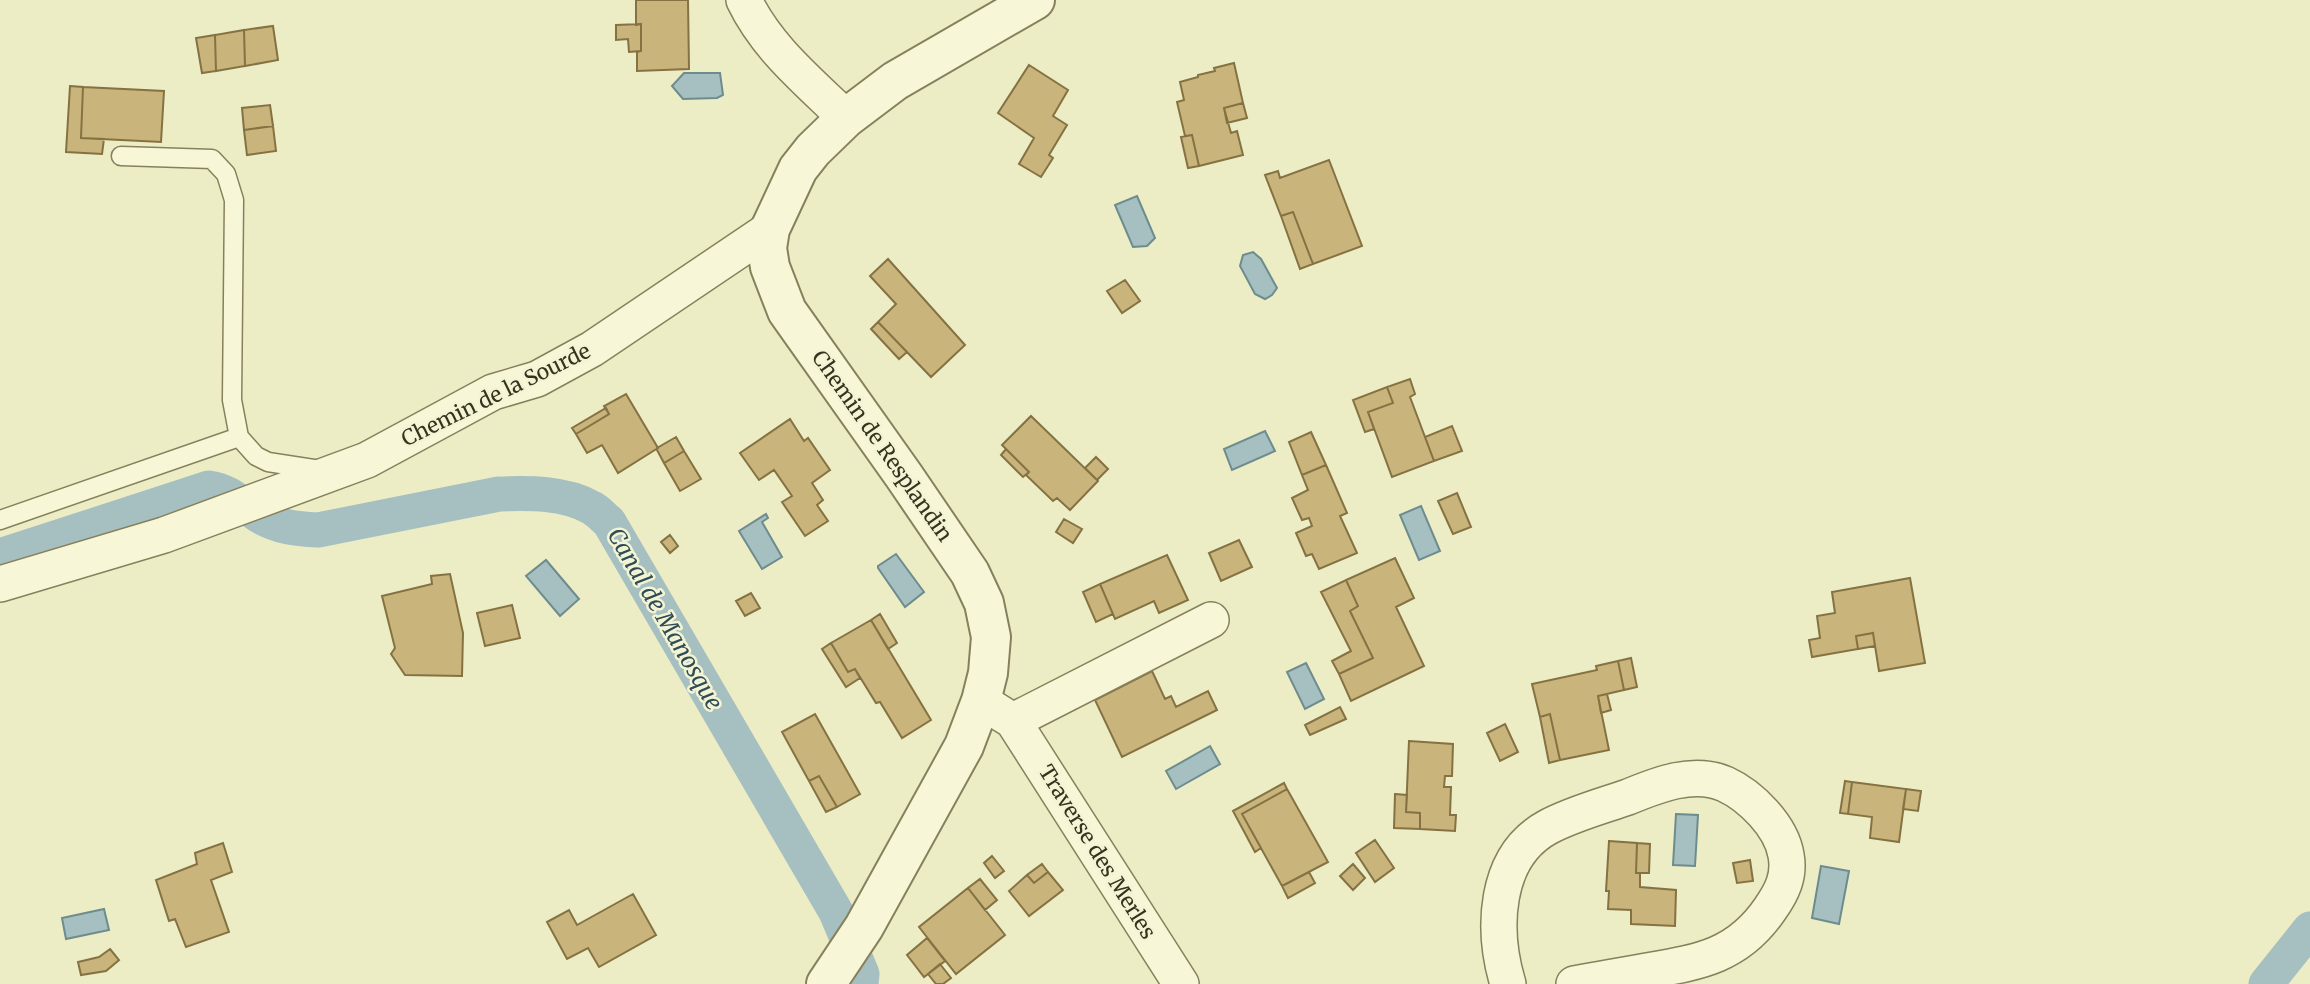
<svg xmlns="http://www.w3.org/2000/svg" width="2310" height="984" viewBox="0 0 2310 984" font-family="Merriweather,serif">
	<rect width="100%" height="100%" fill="#ececc5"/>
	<!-- water -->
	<path fill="#a6bfc0" stroke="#6d8c8e" stroke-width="2" d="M 684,73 L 720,73 L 723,95 L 717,98 L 683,99 L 672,86 Z
		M 1137,196 L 1155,238 L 1147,246 L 1133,247 L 1115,205 Z
		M 1253,252 L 1261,259 L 1277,288 L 1272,295 L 1265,299 L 1255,294 L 1240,266 L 1243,255 Z
		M 1265,431 L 1275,451 L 1232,470 L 1224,449 Z
		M 1421,506 L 1440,551 L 1419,560 L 1400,515 Z
		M 766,514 L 768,518 L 762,522 L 782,557 L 762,569 L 739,531 Z
		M 896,554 L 924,592 L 905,607 L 878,568 L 878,566 Z
		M 546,560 L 579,599 L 560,616 L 526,576 Z
		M 1306,663 L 1324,699 L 1305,709 L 1287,672 Z
		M 1210,746 L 1220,764 L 1176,789 L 1166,771 Z
		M 1676,814 L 1698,815 L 1695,866 L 1673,865 Z
		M 1821,866 L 1849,871 L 1839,924 L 1812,918 Z
		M 104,909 L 109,930 L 66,939 L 62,918 Z"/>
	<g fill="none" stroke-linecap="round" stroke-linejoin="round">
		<!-- canal -->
		<path stroke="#a6bfc0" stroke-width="35" d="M 0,556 L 209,488 C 230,491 241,504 258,515 C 277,527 296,529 318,530 L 499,494 C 528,493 565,492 592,508 C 598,511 604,518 609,522 L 836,912 L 862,974 L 861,984
			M 2266,984 L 2310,929"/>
	</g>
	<!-- building -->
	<path fill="#c9b47c" stroke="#857242" stroke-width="2" d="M 636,0 L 688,0 L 689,69 L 637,71 L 637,52 L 641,51 L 641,24 L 636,25 Z
		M 641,24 L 641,51 L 629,52 L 628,39 L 616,40 L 616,25 Z
		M 273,26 L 278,60 L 245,66 L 244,30 Z
		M 244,30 L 245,66 L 216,71 L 215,35 Z
		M 215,35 L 216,71 L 202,73 L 196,38 Z
		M 1234,63 L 1243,103 L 1224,108 L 1231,133 L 1237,131 L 1243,155 L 1199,166 L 1192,135 L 1185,136 L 1177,102 L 1184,100 L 1180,82 L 1198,77 L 1198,75 L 1215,71 L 1214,68 Z
		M 1029,65 L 1068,90 L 1053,116 L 1067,125 L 1049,155 L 1053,158 L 1041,177 L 1019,164 L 1034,138 L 998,113 Z
		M 70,86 L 83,87 L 81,138 L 104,139 L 102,154 L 66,152 Z
		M 83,87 L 164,91 L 161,142 L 81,138 Z
		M 1243,103 L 1247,118 L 1227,123 L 1224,108 Z
		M 270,105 L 273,126 L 244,130 L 242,108 Z
		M 273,126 L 276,151 L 247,155 L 244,130 Z
		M 1192,135 L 1199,166 L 1188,168 L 1181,137 Z
		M 1329,160 L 1362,246 L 1313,264 L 1293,212 L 1281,216 L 1265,175 L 1278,171 L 1280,178 Z
		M 1293,212 L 1313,264 L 1300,269 L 1281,216 Z
		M 888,259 L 965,345 L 931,377 L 878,322 L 896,304 L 870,276 Z
		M 1125,280 L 1140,301 L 1122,313 L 1107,291 Z
		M 878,322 L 907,352 L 899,359 L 871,329 Z
		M 1410,379 L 1415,394 L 1410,397 L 1434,461 L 1392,477 L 1368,412 L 1393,403 L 1387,387 Z
		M 1387,387 L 1393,403 L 1368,412 L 1374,429 L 1365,432 L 1353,400 Z
		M 626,394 L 658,448 L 618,473 L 602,445 L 587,453 L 576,434 L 609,414 L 604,406 Z
		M 606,408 L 609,414 L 576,434 L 572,428 Z
		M 1031,416 L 1098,481 L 1070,510 L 1057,498 L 1053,501 L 1026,475 L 1029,472 L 1002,445 Z
		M 790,419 L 804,441 L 808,438 L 830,470 L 812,483 L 823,500 L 817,505 L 828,521 L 805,536 L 782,502 L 792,496 L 774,470 L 759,480 L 740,453 Z
		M 1452,426 L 1462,451 L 1434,461 L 1425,437 Z
		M 1311,432 L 1326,465 L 1302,475 L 1289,442 Z
		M 676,437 L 684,451 L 664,463 L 657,450 L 657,448 Z
		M 1006,449 L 1029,472 L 1023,477 L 1001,455 Z
		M 684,451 L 701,479 L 680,491 L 664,463 Z
		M 1096,457 L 1108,469 L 1097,480 L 1085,468 Z
		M 1326,465 L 1347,513 L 1340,516 L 1357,553 L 1319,569 L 1312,554 L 1306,556 L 1296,533 L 1312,526 L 1309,518 L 1302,520 L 1292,498 L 1308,490 L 1302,475 Z
		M 1457,493 L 1471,527 L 1453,534 L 1438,501 Z
		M 1064,519 L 1082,529 L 1073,543 L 1056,532 Z
		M 670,535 L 678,546 L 670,553 L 661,542 Z
		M 1239,540 L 1252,567 L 1221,581 L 1209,553 Z
		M 1167,555 L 1188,600 L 1159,613 L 1154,601 L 1115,619 L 1100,584 Z
		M 1395,558 L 1414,598 L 1396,607 L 1424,666 L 1351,701 L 1339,674 L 1373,658 L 1350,611 L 1358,606 L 1346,580 Z
		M 450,574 L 463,633 L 462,676 L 405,675 L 391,654 L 395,648 L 382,596 L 432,584 L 431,576 Z
		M 1910,578 L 1925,663 L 1879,671 L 1873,633 L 1856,636 L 1858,649 L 1812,657 L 1809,640 L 1820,638 L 1817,616 L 1835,613 L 1832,592 Z
		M 1346,580 L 1358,606 L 1350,611 L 1373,658 L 1339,674 L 1332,661 L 1351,651 L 1321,592 Z
		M 1100,584 L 1113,614 L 1096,622 L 1083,592 Z
		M 751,593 L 760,608 L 745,616 L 736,601 Z
		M 512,605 L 520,638 L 485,646 L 477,613 Z
		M 880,614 L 897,643 L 888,649 L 871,620 Z
		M 871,620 L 931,720 L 902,738 L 880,702 L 876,703 L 855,669 L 848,672 L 831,643 Z
		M 1873,633 L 1875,646 L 1858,649 L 1856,636 Z
		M 831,643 L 848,672 L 855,669 L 860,678 L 846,687 L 822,649 Z
		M 1631,658 L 1637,687 L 1624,690 L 1618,661 Z
		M 1618,661 L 1624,690 L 1598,696 L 1609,750 L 1560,760 L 1550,714 L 1540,717 L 1532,684 L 1597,670 L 1596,666 Z
		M 1152,671 L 1165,699 L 1171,696 L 1176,707 L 1208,691 L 1217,710 L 1122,757 L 1095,700 Z
		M 1607,694 L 1611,710 L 1601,713 L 1598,696 Z
		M 1340,707 L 1346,719 L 1310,735 L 1305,725 Z
		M 815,714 L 860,794 L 837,807 L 819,776 L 809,781 L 782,732 Z
		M 1550,714 L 1560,760 L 1549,763 L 1540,717 Z
		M 1505,724 L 1518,752 L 1500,761 L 1487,733 Z
		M 1409,741 L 1453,744 L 1452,776 L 1445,776 L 1444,787 L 1451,787 L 1450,815 L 1456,815 L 1455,831 L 1420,829 L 1420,813 L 1406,812 Z
		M 819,776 L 837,807 L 826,812 L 809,781 Z
		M 1845,781 L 1852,782 L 1848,814 L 1840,813 Z
		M 1852,782 L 1906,789 L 1899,842 L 1870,838 L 1872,817 L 1848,814 Z
		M 1284,783 L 1287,789 L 1242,814 L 1261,848 L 1255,852 L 1233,811 Z
		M 1287,789 L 1328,862 L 1282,886 L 1242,814 Z
		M 1906,789 L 1921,791 L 1918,811 L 1903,809 Z
		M 1395,794 L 1407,795 L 1406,812 L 1420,813 L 1420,829 L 1394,828 Z
		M 1375,840 L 1394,868 L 1375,882 L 1356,853 Z
		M 1609,841 L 1637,843 L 1636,873 L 1640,873 L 1640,887 L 1676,890 L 1675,926 L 1631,924 L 1631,910 L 1608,909 L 1609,891 L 1606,891 Z
		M 223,843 L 232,872 L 211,880 L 229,932 L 186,947 L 175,919 L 169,921 L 156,880 L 197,864 L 195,853 Z
		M 1637,843 L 1650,844 L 1649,873 L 1636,873 Z
		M 992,856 L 1004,871 L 995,878 L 984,863 Z
		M 1750,860 L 1753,881 L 1737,883 L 1733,863 Z
		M 1042,864 L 1048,872 L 1034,883 L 1027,875 Z
		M 1353,864 L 1365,878 L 1353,890 L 1340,876 Z
		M 1048,872 L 1063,890 L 1029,916 L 1009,891 L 1027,875 L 1034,883 Z
		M 1309,872 L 1315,883 L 1288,898 L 1282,886 Z
		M 980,879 L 997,900 L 985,910 L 968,888 Z
		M 968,888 L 1005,935 L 956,974 L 919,927 Z
		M 633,894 L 656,935 L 599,967 L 588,948 L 567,959 L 547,922 L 569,910 L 577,925 Z
		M 927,938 L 945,961 L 924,977 L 907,955 Z
		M 110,949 L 119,960 L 106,971 L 81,975 L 78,962 L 99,957 Z
		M 940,964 L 951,978 L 943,984 L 936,984 L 928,974 Z"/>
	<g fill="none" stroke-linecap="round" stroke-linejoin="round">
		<!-- service casing -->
		<g stroke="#87805c" stroke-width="21">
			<path id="service" d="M 121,156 L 212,159 L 226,174 L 234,200 L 232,400 L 239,437 L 256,456 L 268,462 L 320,470
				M 0,520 L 239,437"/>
		</g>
		<!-- minor casing -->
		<g stroke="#87805c" stroke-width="38">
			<path id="minor" d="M 744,0 C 767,48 808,81 846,118
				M 0,584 L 164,535 L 367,460 L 493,392 L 537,379 L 592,349 L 770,229
				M 981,701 L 1013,721 L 1181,984
				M 1013,721 L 1211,620
				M 1508,984 C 1492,931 1493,857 1548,827 C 1572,814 1602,806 1628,797 C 1657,785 1694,770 1725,784 C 1751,796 1781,826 1786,855 C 1790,876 1782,892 1770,909 C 1738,956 1700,962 1647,971 C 1623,975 1598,980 1574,984"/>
		</g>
		<!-- tertiary casing -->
		<g stroke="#87805c" stroke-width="42">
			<path id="tertiary" d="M 826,984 L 864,927 L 964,746 L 981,701 L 988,673 L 991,637 L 984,603 L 970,573 L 904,476 L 787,311 L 770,267 L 767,248 L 770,229 L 798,169 L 813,150 L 846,118 L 895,81 L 1035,0"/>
		</g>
		<!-- service -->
		<use href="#service" stroke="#f7f7d8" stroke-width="18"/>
		<!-- minor -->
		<use href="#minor" stroke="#f7f7d8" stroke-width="35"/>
		<!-- tertiary -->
		<use href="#tertiary" stroke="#f7f7d8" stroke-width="38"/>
	</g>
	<g text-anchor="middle" stroke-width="5" stroke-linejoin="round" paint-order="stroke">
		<!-- street labels -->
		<g font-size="21" fill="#37321f" stroke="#f3f4d4">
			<text transform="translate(496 395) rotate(-26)" y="7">Chemin de la Sourde</text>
			<text transform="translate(882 446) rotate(55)" y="7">Chemin de Resplandin</text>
			<text transform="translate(1097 852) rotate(58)" y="7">Traverse des Merles</text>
		</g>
		<!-- water labels -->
		<g font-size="23" font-style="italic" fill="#2f4c56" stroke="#f3f4d4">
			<text transform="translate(665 619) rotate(60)" y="8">Canal de Manosque</text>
		</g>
	</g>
</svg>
